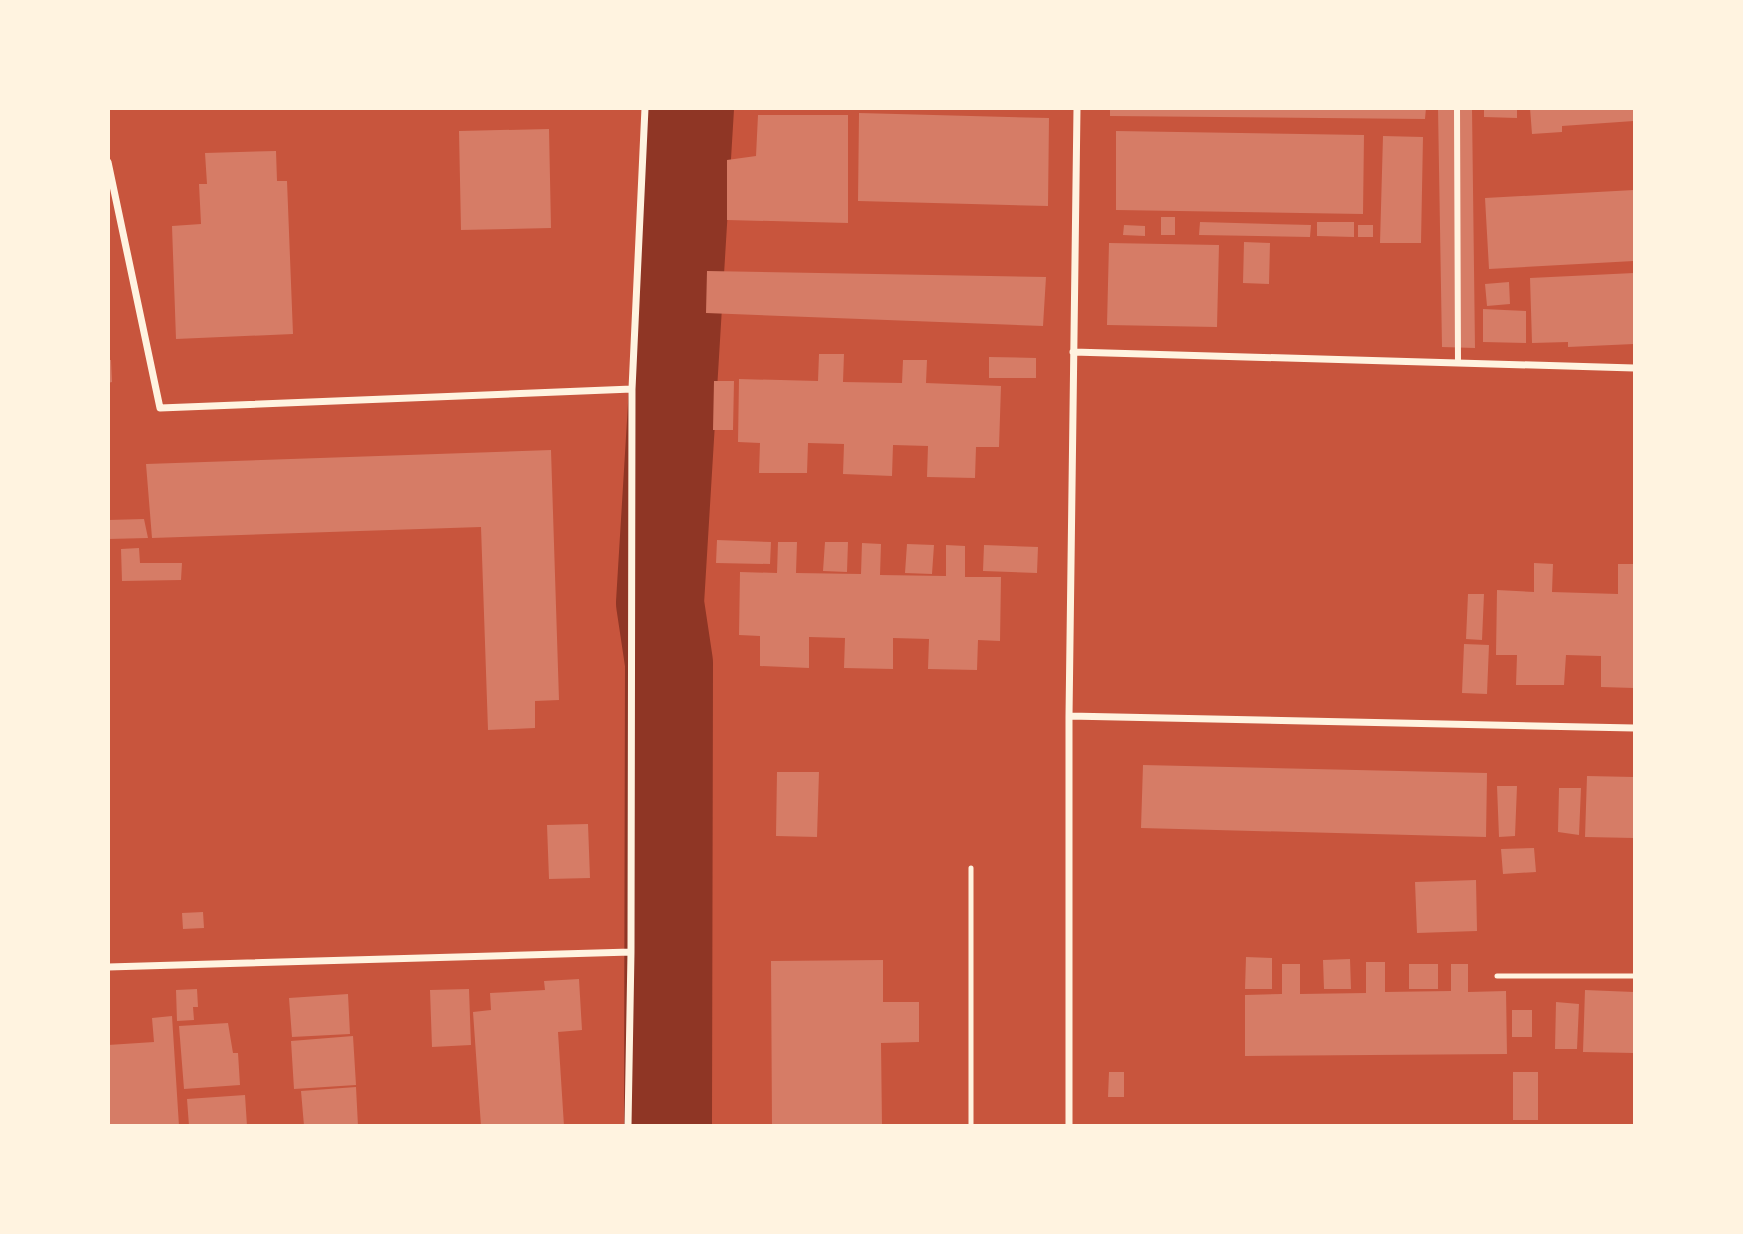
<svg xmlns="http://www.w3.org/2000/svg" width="1743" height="1234" viewBox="0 0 1743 1234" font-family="Spectral,serif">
	<rect width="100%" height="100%" fill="#c8553d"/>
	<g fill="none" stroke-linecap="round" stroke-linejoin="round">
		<!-- river -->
		<path stroke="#8f3625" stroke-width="88" d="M 668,1126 L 669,663 L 660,603 L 690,108"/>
	</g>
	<!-- building -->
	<path fill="#d67c66" d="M 1110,108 L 1426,108 L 1425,119 L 1110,116 Z
		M 1438,108 L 1472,108 L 1475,348 L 1442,347 Z
		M 1484,108 L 1517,108 L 1517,118 L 1484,117 Z
		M 1530,108 L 1634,108 L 1634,121 L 1562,126 L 1562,132 L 1532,134 Z
		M 859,113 L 1049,118 L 1048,206 L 858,201 Z
		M 758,115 L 848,115 L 848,223 L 727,220 L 727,160 L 756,156 Z
		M 549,129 L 551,228 L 461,230 L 459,131 Z
		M 1116,131 L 1364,135 L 1363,214 L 1116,210 Z
		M 1383,136 L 1423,137 L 1421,243 L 1380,243 Z
		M 276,151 L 277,181 L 287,181 L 293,334 L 176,339 L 172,226 L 201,224 L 199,184 L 207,184 L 205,153 Z
		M 1634,190 L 1634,261 L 1489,269 L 1485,198 Z
		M 1161,217 L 1175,217 L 1175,235 L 1161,235 Z
		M 1200,222 L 1311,225 L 1310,237 L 1199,235 Z
		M 1317,222 L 1354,222 L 1354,237 L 1317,236 Z
		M 1124,225 L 1145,226 L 1145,236 L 1123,235 Z
		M 1358,225 L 1373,225 L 1373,237 L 1358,237 Z
		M 1244,242 L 1270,243 L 1269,284 L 1243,283 Z
		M 1109,243 L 1219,245 L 1217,327 L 1107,325 Z
		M 707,271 L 1046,277 L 1043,326 L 706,313 Z
		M 1634,273 L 1634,344 L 1568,347 L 1568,342 L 1532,343 L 1530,278 Z
		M 1509,282 L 1510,304 L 1487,306 L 1485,284 Z
		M 1483,309 L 1526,311 L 1526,343 L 1483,342 Z
		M 819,354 L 844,354 L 843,382 L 902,383 L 903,360 L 927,360 L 926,383 L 1001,386 L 999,447 L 976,447 L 975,478 L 927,477 L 928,446 L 893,445 L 892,476 L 843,474 L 844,444 L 808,443 L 807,473 L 759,473 L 760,443 L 738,442 L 739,379 L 818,381 Z
		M 989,357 L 1036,358 L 1036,378 L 989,378 Z
		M 108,360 L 111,360 L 112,382 L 108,383 Z
		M 714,381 L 734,381 L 733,430 L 713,430 Z
		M 551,450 L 559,700 L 535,701 L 535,728 L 488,730 L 481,527 L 152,538 L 146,464 Z
		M 144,519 L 148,538 L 108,539 L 108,520 Z
		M 717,540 L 771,542 L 770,564 L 716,563 Z
		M 778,542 L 797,542 L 796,573 L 861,574 L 862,543 L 881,544 L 880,575 L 946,576 L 946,545 L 965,546 L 965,577 L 1001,577 L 1000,641 L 978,640 L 977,670 L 928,669 L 929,639 L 893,638 L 893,669 L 844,668 L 845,638 L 809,637 L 809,668 L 760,666 L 760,636 L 739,635 L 740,572 L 777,573 Z
		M 825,542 L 848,542 L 847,572 L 823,571 Z
		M 907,544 L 934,545 L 932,574 L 905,573 Z
		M 984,545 L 1038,547 L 1037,573 L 983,571 Z
		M 139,548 L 140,563 L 182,563 L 181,580 L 122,581 L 121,549 Z
		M 1534,563 L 1553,564 L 1552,592 L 1618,594 L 1618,564 L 1634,564 L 1634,688 L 1601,687 L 1601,656 L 1566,655 L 1564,685 L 1516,685 L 1517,655 L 1496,655 L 1497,590 L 1534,592 Z
		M 1468,594 L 1484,594 L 1482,640 L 1466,639 Z
		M 1464,644 L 1489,645 L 1487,694 L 1462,693 Z
		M 1143,765 L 1487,773 L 1486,837 L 1141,828 Z
		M 777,772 L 819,772 L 817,837 L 776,836 Z
		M 1587,776 L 1634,777 L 1634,838 L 1585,837 Z
		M 1497,786 L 1517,786 L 1515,836 L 1499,837 Z
		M 1559,788 L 1581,788 L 1579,835 L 1558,832 Z
		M 588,824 L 590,878 L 549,879 L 547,825 Z
		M 1534,848 L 1536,872 L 1503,874 L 1501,849 Z
		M 1476,880 L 1477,931 L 1417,933 L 1415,882 Z
		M 203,912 L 204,928 L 183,929 L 182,913 Z
		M 1246,957 L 1272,958 L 1272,989 L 1245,989 Z
		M 1350,959 L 1351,989 L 1324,989 L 1323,960 Z
		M 883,960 L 883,1002 L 919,1002 L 919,1042 L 881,1043 L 882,1126 L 772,1126 L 771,961 Z
		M 1366,962 L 1385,962 L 1385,992 L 1451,991 L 1451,964 L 1468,964 L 1468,992 L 1506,991 L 1507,1054 L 1245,1056 L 1245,995 L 1282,994 L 1282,964 L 1300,964 L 1300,994 L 1366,993 Z
		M 1409,964 L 1438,964 L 1438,989 L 1409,989 Z
		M 579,979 L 582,1030 L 558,1032 L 564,1126 L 481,1126 L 473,1012 L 491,1010 L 490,993 L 545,990 L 544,981 Z
		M 197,989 L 198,1007 L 193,1007 L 194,1020 L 177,1021 L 176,990 Z
		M 469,989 L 471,1045 L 432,1047 L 430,990 Z
		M 1585,990 L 1634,992 L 1634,1053 L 1583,1052 Z
		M 348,994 L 350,1034 L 292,1037 L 289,998 Z
		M 1556,1002 L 1579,1004 L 1577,1049 L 1555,1049 Z
		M 1512,1010 L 1532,1010 L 1532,1037 L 1512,1037 Z
		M 172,1016 L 179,1126 L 108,1126 L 108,1045 L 154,1042 L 152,1018 Z
		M 228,1023 L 233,1053 L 238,1053 L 240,1085 L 184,1089 L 179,1026 Z
		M 353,1036 L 356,1085 L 294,1089 L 291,1041 Z
		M 1109,1072 L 1124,1072 L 1124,1097 L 1108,1097 Z
		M 1513,1072 L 1538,1072 L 1538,1120 L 1513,1120 Z
		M 356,1087 L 358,1126 L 304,1126 L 301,1091 Z
		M 245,1095 L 247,1126 L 189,1126 L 187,1099 Z"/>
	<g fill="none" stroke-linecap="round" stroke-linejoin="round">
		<!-- service -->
		<path stroke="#fff3e0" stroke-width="5" d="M 971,868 L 971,1126
			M 1497,976 L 1634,976"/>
		<!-- pedestrian -->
		<path stroke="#fff3e0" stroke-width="6" d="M 1457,108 L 1458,363"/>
		<!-- minor -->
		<path stroke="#fff3e0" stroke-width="7" d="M 108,162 L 160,408 L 632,389
			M 1073,352 L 1634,368
			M 1069,716 L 1634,728
			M 108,967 L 631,952
			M 628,1126 L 631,952 L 632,389 L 645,108
			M 1069,1126 L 1069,716 L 1077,108"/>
	</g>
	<!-- border -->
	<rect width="1743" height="1234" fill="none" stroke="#fff3e0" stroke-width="220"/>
</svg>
